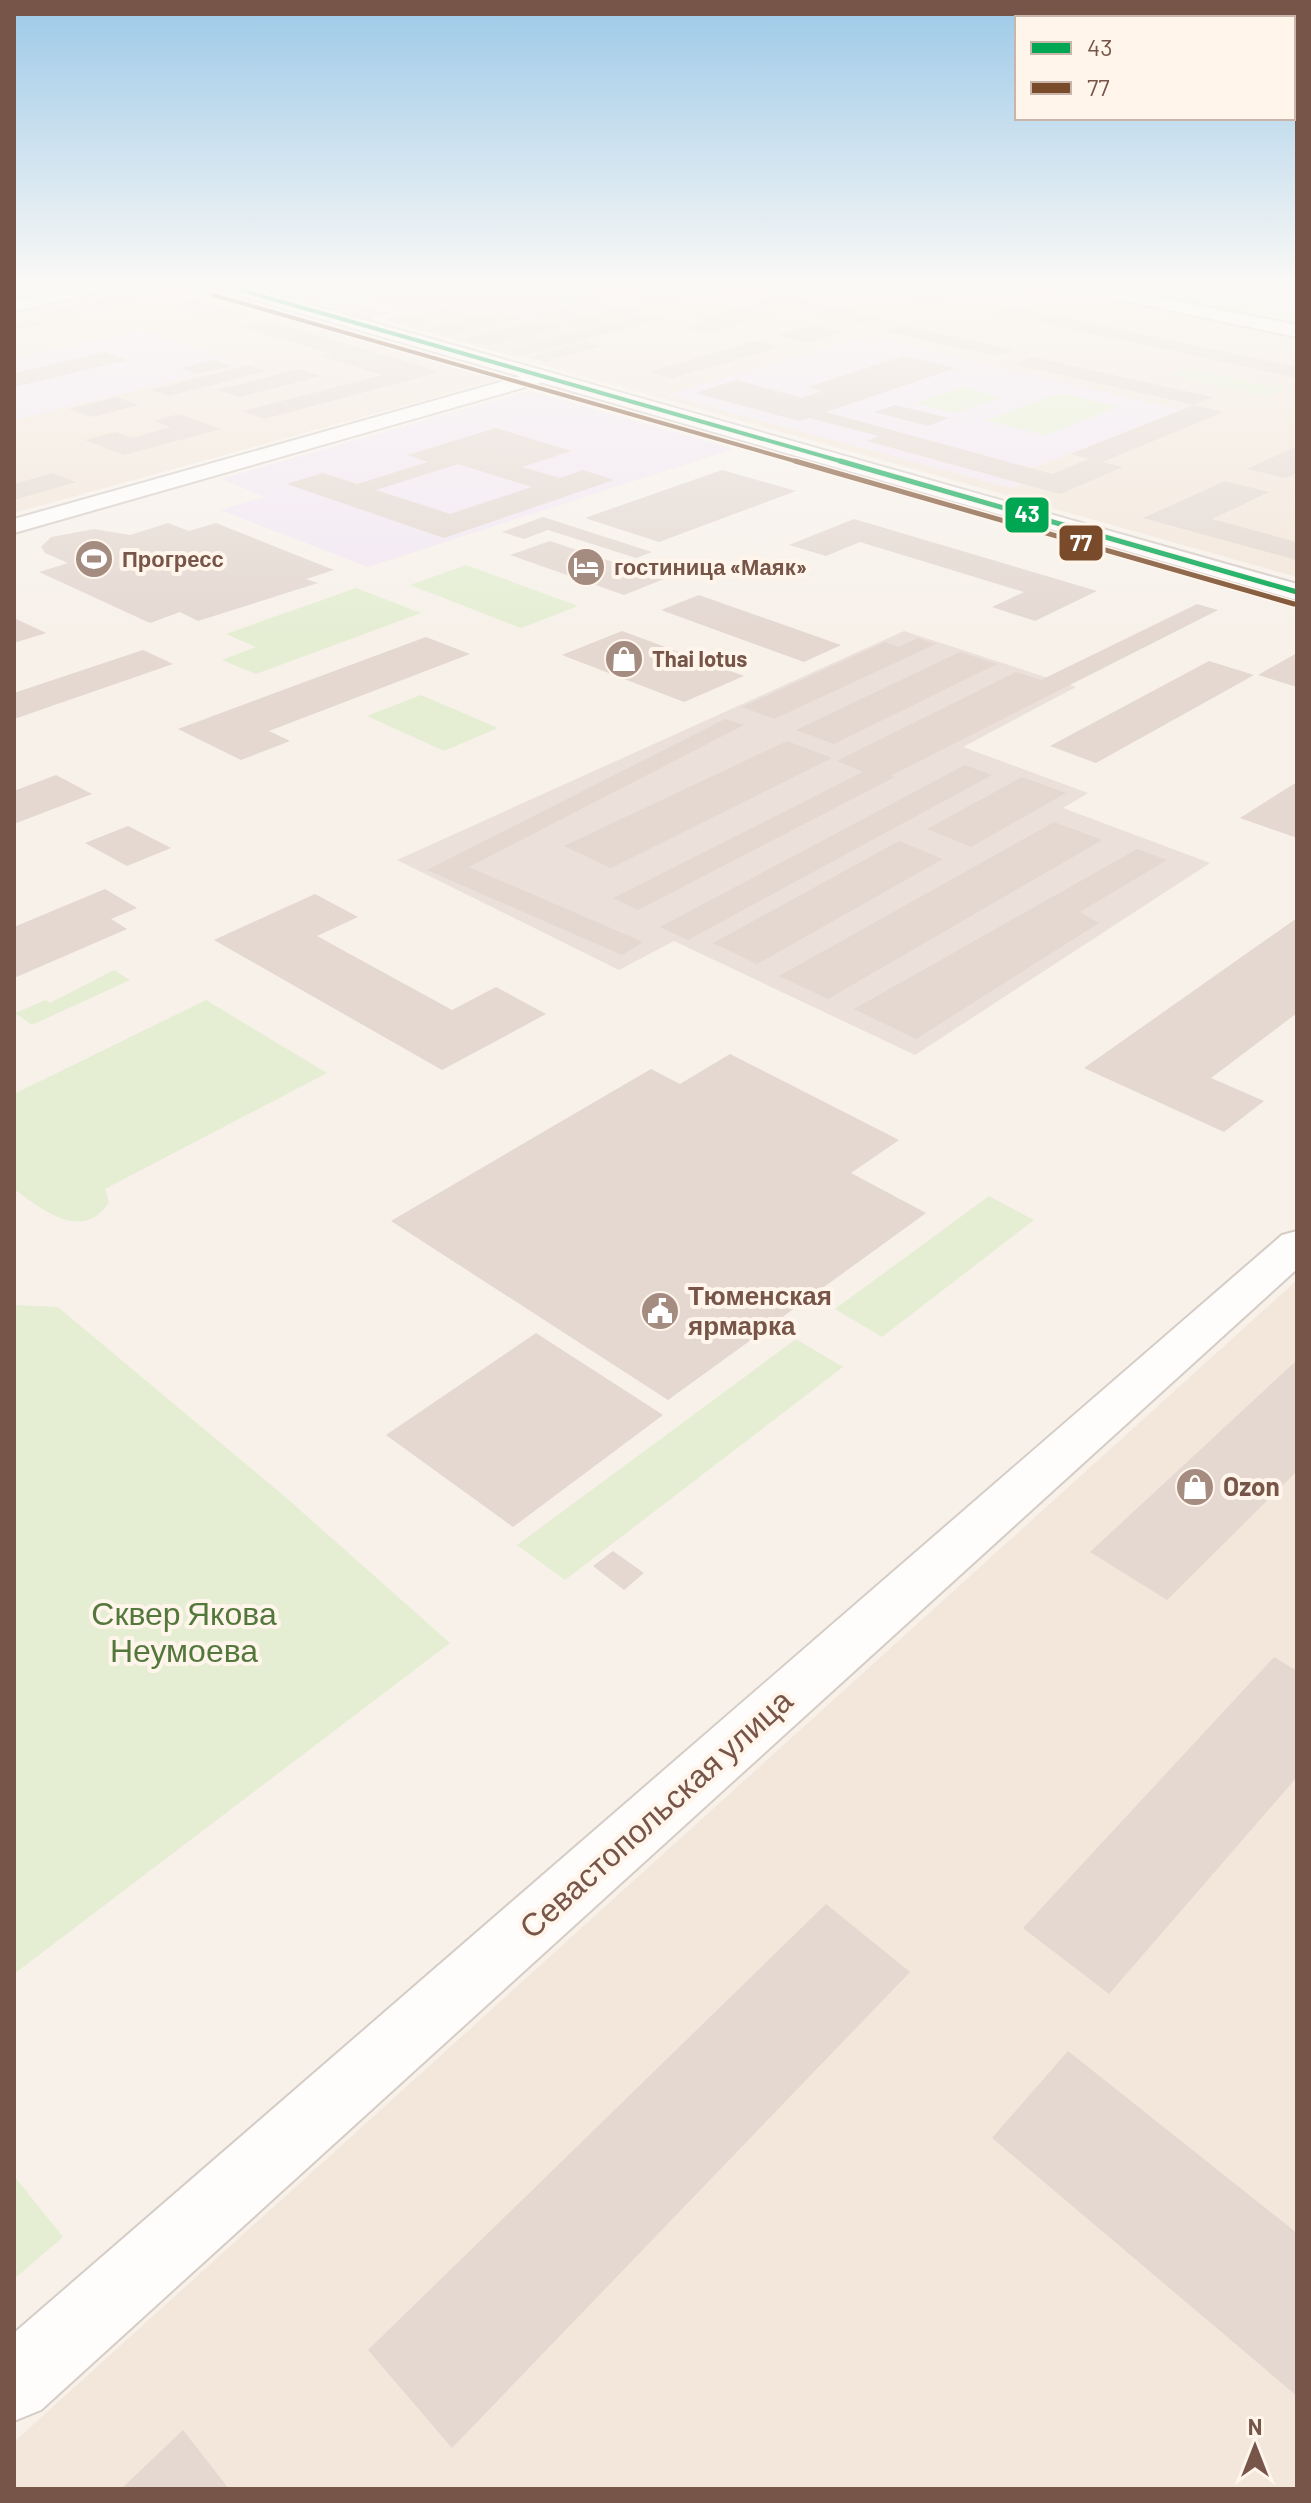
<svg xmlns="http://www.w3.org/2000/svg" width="1311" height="2503" viewBox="0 0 1311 2503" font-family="Barlow,sans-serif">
	<rect width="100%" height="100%" fill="#f7f1ea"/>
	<!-- residential -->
	<path fill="#f3e6da" d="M 148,283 L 180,283 L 507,377 L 14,513 L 14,311 Z
		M 535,283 L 1035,283 L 1297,337 L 1297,577 L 519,358 L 671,317 Z
		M 1297,1280 L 1297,2489 L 14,2489 L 14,2442 Z"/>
	<!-- industrial -->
	<path fill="#ebe1da" d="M 345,283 L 371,287 L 390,283 L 535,283 L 672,317 L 519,358 L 383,320 L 408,313 L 345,296 L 317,303 L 290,295 Z
		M 904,631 L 1076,687 L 963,747 L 1088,793 L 1063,808 L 1210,863 L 915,1055 L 674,941 L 619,970 L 397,860 Z"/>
	<!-- education -->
	<path fill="#f2e8f3" d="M 140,330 L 245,364 L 14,420 L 14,359 Z
		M 869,336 L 1181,410 L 1008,478 L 1023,484 L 1011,488 L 666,395 Z
		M 529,391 L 733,449 L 368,567 L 220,510 L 265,497 L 221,479 Z"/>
	<!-- green -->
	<path fill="#e5eed3" d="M 1084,283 L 1135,283 L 1297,315 L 1297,327 Z
		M 1185,368 L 1284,389 L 1267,396 L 1168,374 Z
		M 964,387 L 1002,397 L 954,413 L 916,403 Z
		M 1060,393 L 1118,407 L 1045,435 L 986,420 Z
		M 466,565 L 578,606 L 521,628 L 410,585 Z
		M 356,588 L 421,613 L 256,674 L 222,660 L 256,647 L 226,634 Z
		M 421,695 L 498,728 L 444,751 L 367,716 Z
		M 114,970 L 130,980 L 32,1025 L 15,1013 L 46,1000 L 50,1003 Z
		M 206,1000 L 327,1073 L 105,1189 L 109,1202 C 83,1244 40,1208 14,1189 L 14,1094 Z
		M 989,1196 L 1034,1220 L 882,1337 L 835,1309 Z
		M 14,1305 L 58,1307 L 283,1495 L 450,1643 L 14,1974 Z
		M 796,1339 L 843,1367 L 565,1580 L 517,1545 Z
		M 14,2176 L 63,2237 L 14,2279 Z"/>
	<!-- building -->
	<path fill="#e4d8d1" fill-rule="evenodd" d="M 399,283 L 418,283 L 399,289 L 442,300 L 400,310 L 388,307 L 399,304 L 356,293 Z
		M 453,283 L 493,283 L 493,284 L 446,295 L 424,290 Z
		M 527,283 L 549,289 L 483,305 L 462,299 Z
		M 700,283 L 738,284 L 657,306 L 635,300 Z
		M 880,283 L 918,283 L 901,289 L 950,298 L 929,304 L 865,292 L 887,286 Z
		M 1241,283 L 1297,283 L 1297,295 L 1241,284 Z
		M 347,284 L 363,289 L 317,299 L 301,295 Z
		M 155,288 L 171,292 L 57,318 L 40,312 Z
		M 563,292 L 582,297 L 527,311 L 508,306 Z
		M 781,295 L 866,314 L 882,318 L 861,324 L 782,305 L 760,311 L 773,315 L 706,333 L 686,328 L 703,323 L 696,321 Z
		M 196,299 L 249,315 L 224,321 L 171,305 Z
		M 591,300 L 609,305 L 556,319 L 537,314 Z
		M 343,301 L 379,311 L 391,313 L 369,319 L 326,305 Z
		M 458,304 L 477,309 L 414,325 L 394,320 Z
		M 619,307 L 639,312 L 584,326 L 564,321 Z
		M 1014,307 L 1297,367 L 1297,378 L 996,313 Z
		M 500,311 L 521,317 L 449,335 L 429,329 Z
		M 649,313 L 665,317 L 525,355 L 508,350 Z
		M 28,319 L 44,324 L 14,330 L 14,322 Z
		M 266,320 L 357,347 L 440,372 L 264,419 L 243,411 L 382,375 L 321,356 L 331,354 L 240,326 Z
		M 540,320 L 564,326 L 488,346 L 465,339 Z
		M 813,325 L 843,332 L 808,343 L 778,335 Z
		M 901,325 L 1013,350 L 995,356 L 884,331 Z
		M 586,341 L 602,346 L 545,362 L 529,357 Z
		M 755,341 L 780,347 L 673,378 L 648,372 Z
		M 104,352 L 127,360 L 14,387 L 14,373 Z
		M 904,356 L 956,368 L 826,412 L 1052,474 L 1089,459 L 1071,454 L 1194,405 L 1224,412 L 1102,462 L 1123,467 L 1060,494 L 867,441 L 879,436 L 809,418 L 799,421 L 695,393 L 737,380 L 802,398 L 822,391 L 808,387 Z
		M 1033,357 L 1212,397 L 1194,405 L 1014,364 Z
		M 214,360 L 232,366 L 198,374 L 180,368 Z
		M 248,365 L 267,371 L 169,396 L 151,390 Z
		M 298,369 L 321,376 L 240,397 L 217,390 Z
		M 116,397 L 139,405 L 92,417 L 69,409 Z
		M 895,405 L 949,418 L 928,426 L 874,412 Z
		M 179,414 L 221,429 L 124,455 L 84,440 L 116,432 L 132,438 L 171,427 L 153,421 Z
		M 496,428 L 571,451 L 522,467 L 560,478 L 583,470 L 614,480 L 444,538 L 287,484 L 323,473 L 357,484 L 428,462 L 408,455 ZM 458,464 L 532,487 L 450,514 L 376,490 Z
		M 1297,446 L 1297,473 L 1286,478 L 1247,469 Z
		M 722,470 L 796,491 L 659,542 L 585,518 Z
		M 53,473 L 76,482 L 14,500 L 14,484 Z
		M 1225,481 L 1269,492 L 1212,519 L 1297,542 L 1297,560 L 1143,518 Z
		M 543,517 L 652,552 L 636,558 L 548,530 L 524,539 L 502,532 Z
		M 854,519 L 1097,591 L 1035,621 L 992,607 L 1024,592 L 860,542 L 826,556 L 789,545 Z
		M 168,523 L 189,531 L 216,523 L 334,570 L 306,579 L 318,583 L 198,621 L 180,612 L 150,623 L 39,572 L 68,563 L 45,553 L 41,547 L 51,537 L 94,529 L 130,535 Z
		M 550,541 L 664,579 L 624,595 L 510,555 Z
		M 699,595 L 841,645 L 804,662 L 661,610 Z
		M 1197,604 L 1218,610 L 890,776 L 895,777 L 638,910 L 613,898 L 863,772 L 837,761 L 1016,672 L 1041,680 Z
		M 14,618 L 46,633 L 14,643 Z
		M 622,631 L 744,676 L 684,702 L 562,655 Z
		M 426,637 L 470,654 L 269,731 L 290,741 L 241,760 L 178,729 Z
		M 918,638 L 936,644 L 774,719 L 742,707 L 885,642 L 898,647 Z
		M 143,650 L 173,664 L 14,719 L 14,693 Z
		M 960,652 L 997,664 L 834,744 L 796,730 Z
		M 1297,653 L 1297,687 L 1258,675 Z
		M 1209,661 L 1254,675 L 1096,763 L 1050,746 Z
		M 725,719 L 744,725 L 469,867 L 643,942 L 622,955 L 427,870 Z
		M 787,741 L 832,758 L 611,868 L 564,846 Z
		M 965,765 L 992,775 L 688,940 L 660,927 Z
		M 56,775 L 92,794 L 14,824 L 14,791 Z
		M 1022,777 L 1066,793 L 971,847 L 927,829 Z
		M 1297,782 L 1297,838 L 1240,818 Z
		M 1054,822 L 1102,840 L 828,999 L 779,976 Z
		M 128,826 L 171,848 L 127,866 L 85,843 Z
		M 899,841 L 943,859 L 757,964 L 713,943 Z
		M 1137,849 L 1167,860 L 1080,912 L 1099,923 L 916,1039 L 854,1009 Z
		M 105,889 L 137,908 L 111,919 L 127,929 L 14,978 L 14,927 Z
		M 315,894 L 358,917 L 317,936 L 452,1010 L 496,987 L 546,1014 L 442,1070 L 214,940 Z
		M 1297,918 L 1297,1013 L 1211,1078 L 1264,1101 L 1224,1132 L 1084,1068 Z
		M 730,1054 L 899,1140 L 851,1173 L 926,1213 L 668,1400 L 391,1221 L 651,1069 L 680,1084 Z
		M 536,1333 L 663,1415 L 513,1527 L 386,1435 Z
		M 1297,1360 L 1297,1471 L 1167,1600 L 1090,1552 Z
		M 613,1551 L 644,1573 L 624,1590 L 593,1566 Z
		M 1274,1657 L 1297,1671 L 1297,1777 L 1109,1994 L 1023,1928 Z
		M 826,1904 L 910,1972 L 452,2448 L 368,2350 Z
		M 1068,2051 L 1297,2233 L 1297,2396 L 992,2138 Z
		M 183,2430 L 229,2489 L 121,2489 Z"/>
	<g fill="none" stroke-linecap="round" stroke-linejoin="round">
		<!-- minor casing -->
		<g stroke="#d6ccc6" stroke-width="4">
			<path id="minor" d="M 543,370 L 552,376 L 550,380 L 14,533 L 14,519 Z"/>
		</g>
		<!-- tertiary casing -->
		<g stroke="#d6ccc6" stroke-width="4">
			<path id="tertiary" d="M 97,283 L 129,283 L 120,288 L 14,311 L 14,301 Z
				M 207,283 L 234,283 L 1297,584 L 1297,600 L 210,287 Z
				M 1297,1231 L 1297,1269 L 41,2410 L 14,2421 L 14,2333 L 1282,1235 Z"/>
		</g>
		<!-- secondary casing -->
		<g stroke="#d7ccc6" stroke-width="4">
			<path id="secondary" d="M 1053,283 L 1087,283 L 1297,325 L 1297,337 L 1062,288 Z"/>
		</g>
		<!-- minor -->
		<use href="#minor" fill="#fefdfc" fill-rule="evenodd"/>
		<!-- tertiary -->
		<use href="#tertiary" fill="#fefdfc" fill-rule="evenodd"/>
		<!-- secondary -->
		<use href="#secondary" fill="#fefdfc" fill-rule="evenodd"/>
		<!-- bus-1-far1 casing -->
		<g stroke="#fff5eb" stroke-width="7">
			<path id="bus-1-far1" d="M 216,283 L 847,463"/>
		</g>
		<!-- bus-1 casing -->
		<g stroke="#fff5eb" stroke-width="8">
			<path id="bus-1" d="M 840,461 L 1297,592"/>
		</g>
		<!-- bus-2-far1 casing -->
		<g stroke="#fff5eb" stroke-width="7">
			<path id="bus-2-far1" d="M 213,295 L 802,463"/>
		</g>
		<!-- bus-2 casing -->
		<g stroke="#fff5eb" stroke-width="8">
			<path id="bus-2" d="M 795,461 L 1294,604"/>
		</g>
		<!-- bus-1-far1 -->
		<use href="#bus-1-far1" stroke="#00a651" stroke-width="4"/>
		<!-- bus-1 -->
		<use href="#bus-1" stroke="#00a651" stroke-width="5"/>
		<!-- bus-2-far1 -->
		<use href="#bus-2-far1" stroke="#7a4b2a" stroke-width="4"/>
		<!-- bus-2 -->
		<use href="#bus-2" stroke="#7a4b2a" stroke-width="5"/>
	</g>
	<!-- sky -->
	<linearGradient id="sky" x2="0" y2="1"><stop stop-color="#9cc9e8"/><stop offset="0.45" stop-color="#fbf9f6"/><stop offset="1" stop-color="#fbf9f6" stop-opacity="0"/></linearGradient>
	<rect width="1311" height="633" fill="url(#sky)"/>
	<!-- icons -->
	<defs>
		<g id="stadium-disc" transform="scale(2)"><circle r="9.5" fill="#a48c81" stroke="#fff5eb"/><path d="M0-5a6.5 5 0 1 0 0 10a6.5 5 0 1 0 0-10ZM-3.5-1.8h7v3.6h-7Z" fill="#fff"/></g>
		<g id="hotel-disc" transform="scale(2)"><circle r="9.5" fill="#a48c81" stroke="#fff5eb"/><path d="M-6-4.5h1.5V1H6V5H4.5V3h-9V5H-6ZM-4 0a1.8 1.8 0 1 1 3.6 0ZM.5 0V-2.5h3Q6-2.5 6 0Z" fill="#fff"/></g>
		<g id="shop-disc" transform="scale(2)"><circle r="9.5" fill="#a48c81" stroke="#fff5eb"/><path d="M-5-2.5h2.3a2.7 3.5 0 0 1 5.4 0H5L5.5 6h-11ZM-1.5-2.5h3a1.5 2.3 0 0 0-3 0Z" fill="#fff"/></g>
		<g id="civic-disc" transform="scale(2)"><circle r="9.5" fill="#a48c81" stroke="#fff5eb"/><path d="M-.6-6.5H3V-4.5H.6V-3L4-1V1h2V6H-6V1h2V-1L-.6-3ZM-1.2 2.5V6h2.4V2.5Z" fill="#fff"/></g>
	</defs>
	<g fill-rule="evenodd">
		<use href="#stadium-disc" x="94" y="559"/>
		<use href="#hotel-disc" x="586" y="567"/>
		<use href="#shop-disc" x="624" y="659"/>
		<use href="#civic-disc" x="660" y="1311"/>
		<use href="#shop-disc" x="1195" y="1487"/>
	</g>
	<g text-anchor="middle" stroke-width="8" stroke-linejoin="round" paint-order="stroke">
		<!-- far-poi labels -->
		<g font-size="22" font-weight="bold" fill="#775548" stroke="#fff5eb" text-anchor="start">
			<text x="122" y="567">Прогресс</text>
			<text x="614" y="575">гостиница «Маяк»</text>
			<text x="652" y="667">Thai lotus</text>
		</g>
		<!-- poi labels -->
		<g font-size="26" font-weight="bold" fill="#775548" stroke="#fff5eb" text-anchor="start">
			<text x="688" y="1305">Тюменская<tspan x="688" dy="30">ярмарка</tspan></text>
			<text x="1223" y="1496">Ozon</text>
		</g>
		<!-- near-park labels -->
		<g font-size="32" fill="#53783c" stroke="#fff5eb">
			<text x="184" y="1625">Сквер Якова<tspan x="184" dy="37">Неумоева</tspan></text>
		</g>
		<!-- near-street labels -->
		<g font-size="32" fill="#775548" stroke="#fff5eb">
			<text transform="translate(656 1814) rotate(-42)" y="11">Севастопольская улица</text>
		</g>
	</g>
	<g stroke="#fff5eb" stroke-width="3">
		<rect x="1004" y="496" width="46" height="38" rx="8" fill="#00a651"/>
		<rect x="1058" y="524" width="46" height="38" rx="8" fill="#7a4b2a"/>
	</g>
	<g font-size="22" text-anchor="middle" font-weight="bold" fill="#fff">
		<text x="1027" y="522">43</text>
		<text x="1081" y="551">77</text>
	</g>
	<!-- border -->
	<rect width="1311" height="2503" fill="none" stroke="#775548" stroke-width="32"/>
	<!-- legend -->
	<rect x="1015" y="16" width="280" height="104" fill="#fff5eb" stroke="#c9b5aa" stroke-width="2"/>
	<rect x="1031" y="42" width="40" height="12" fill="#00a651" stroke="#c9b5aa" stroke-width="2"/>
	<text x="1087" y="56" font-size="24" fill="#775548">43</text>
	<rect x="1031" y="82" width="40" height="12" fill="#7a4b2a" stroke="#c9b5aa" stroke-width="2"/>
	<text x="1087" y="96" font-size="24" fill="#775548">77</text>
	<!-- north arrow -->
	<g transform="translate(1255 2447)" stroke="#fff5eb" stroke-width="6" paint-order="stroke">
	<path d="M0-6L14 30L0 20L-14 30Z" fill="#775548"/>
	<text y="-12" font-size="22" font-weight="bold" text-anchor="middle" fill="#775548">N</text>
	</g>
</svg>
